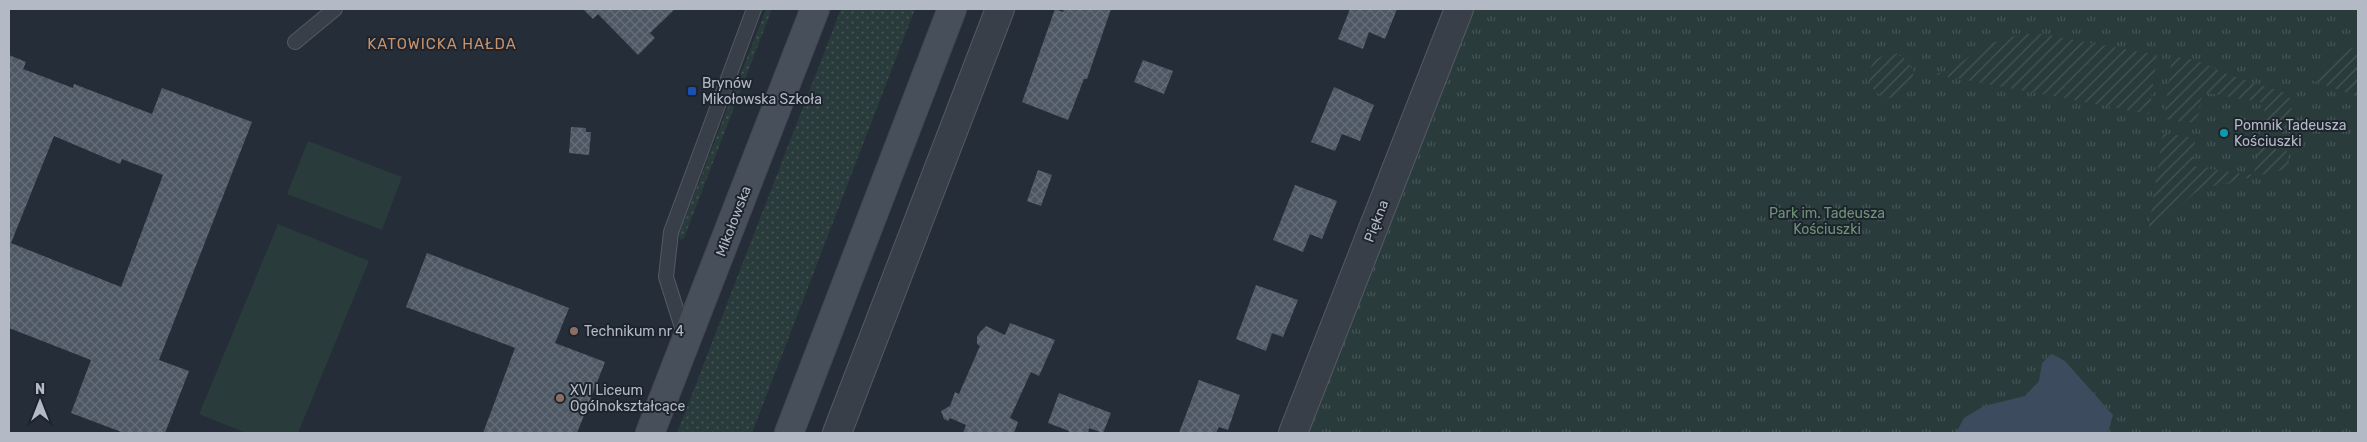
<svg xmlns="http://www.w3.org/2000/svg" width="2367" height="442" viewBox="0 0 2367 442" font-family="Rubik,sans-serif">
	<defs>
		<pattern id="grass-dots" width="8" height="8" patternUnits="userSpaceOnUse" patternTransform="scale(1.25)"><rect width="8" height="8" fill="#2a3b3b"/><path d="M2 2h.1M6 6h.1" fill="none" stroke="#465556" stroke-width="1.8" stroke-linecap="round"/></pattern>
		<pattern id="park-tufts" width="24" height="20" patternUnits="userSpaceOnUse" patternTransform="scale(1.25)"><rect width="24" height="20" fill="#2a3b3b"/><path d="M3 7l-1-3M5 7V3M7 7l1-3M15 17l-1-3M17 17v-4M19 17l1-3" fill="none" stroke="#465556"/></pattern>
		<pattern id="garden-furrows" width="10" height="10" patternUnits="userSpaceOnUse" patternTransform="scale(1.25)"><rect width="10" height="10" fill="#2a3b3b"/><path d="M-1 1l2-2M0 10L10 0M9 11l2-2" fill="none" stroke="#465556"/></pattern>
		<pattern id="building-cross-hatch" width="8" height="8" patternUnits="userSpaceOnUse" patternTransform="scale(1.25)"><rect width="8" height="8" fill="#4e5864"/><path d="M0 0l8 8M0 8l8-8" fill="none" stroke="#656e79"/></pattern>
	</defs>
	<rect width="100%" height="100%" fill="#252d38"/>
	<!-- grass -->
	<path fill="url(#grass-dots)" d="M 766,9 L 772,9 L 684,238 L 680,240 L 679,233 Z
		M 841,9 L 915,9 L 752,433 L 677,433 Z"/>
	<!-- park -->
	<path fill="url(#park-tufts)" d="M 1467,9 L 2358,9 L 2358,433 L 1296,433 Z"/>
	<!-- garden -->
	<path fill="url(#garden-furrows)" d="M 2022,34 L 2042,34 L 2157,55 L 2149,114 L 1933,74 L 1946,72 L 1989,44 Z
		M 2358,45 L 2358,97 L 2311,80 L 2328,61 Z
		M1869 76a22 22 0 1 1 44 0a22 22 0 1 1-44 0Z
		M 2172,56 L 2196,60 L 2229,75 L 2283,92 L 2292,100 L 2290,130 L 2263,127 L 2265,103 L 2202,92 L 2197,123 L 2164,119 Z
		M 2163,133 L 2195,138 L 2192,166 L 2249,175 L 2254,174 L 2259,147 L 2287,151 L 2290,168 L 2201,189 C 2182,200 2170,222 2149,227 Z"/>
	<!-- pitch -->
	<path fill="#2a3b3b" d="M 308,141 L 402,177 L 382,230 L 287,194 Z
		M 278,224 L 369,261 L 298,433 L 246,433 L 199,414 Z"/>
	<!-- water -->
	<path fill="#3d4b5f" d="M 2052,354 L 2065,361 L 2113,415 L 2108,433 L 1956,433 L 1964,418 L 1984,406 L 2025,396 L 2039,381 L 2042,363 Z"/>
	<!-- building -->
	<path fill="url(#building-cross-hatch)" fill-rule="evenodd" d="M 583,9 L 675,9 L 650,33 L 655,38 L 638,55 L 598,14 L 593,19 Z
		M 1055,9 L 1063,12 L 1064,9 L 1111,9 L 1087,79 L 1084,79 L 1068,120 L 1022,102 Z
		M 1350,9 L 1397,9 L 1385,39 L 1369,32 L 1363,49 L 1338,39 Z
		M 9,55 L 26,62 L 23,69 L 73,88 L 74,84 L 152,114 L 162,88 L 252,122 L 159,360 L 189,371 L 165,433 L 124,433 L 71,413 L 91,360 L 9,328 ZM 54,136 L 120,164 L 122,159 L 163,175 L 121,287 L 11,243 Z
		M 1143,60 L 1173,71 L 1164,94 L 1134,82 Z
		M 1334,87 L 1374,105 L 1360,141 L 1342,134 L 1335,151 L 1311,142 Z
		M 571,127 L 586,128 L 586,132 L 591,132 L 589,155 L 569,153 Z
		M 1038,170 L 1052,175 L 1041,206 L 1027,201 Z
		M 1295,185 L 1337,201 L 1322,239 L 1310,234 L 1303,252 L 1273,240 Z
		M 427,253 L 569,308 L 555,343 L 605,362 L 577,433 L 483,433 L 515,348 L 406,307 Z
		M 1256,285 L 1298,300 L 1283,337 L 1272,333 L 1266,351 L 1236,339 Z
		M 1010,323 L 1055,340 L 1039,376 L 1031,372 L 1010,418 L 1018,422 L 1014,433 L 963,433 L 966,425 L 950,418 L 948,421 L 944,419 L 941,411 L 950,406 L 955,392 L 959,394 L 980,346 L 977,344 L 977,337 L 980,332 L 986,326 L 1005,335 Z
		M 1199,380 L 1240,395 L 1228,430 L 1219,427 L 1216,433 L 1179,433 Z
		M 1059,393 L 1111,413 L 1103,433 L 1089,428 L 1088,433 L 1068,433 L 1069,431 L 1048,423 Z"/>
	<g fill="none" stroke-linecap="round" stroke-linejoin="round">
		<!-- service casing -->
		<g stroke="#545a64" stroke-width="16">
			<path id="service" d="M 295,42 L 335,9
				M 685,337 L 666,277 L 671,232 L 754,9"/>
		</g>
		<!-- minor casing -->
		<g stroke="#545a64" stroke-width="30">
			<path id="minor" d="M 837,433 L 1000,9
				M 1293,433 L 1459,9"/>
		</g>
		<!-- secondary casing -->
		<g stroke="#424852" stroke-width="30">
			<path id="secondary" d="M 650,433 L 815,9
				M 789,433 L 952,9"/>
		</g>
		<!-- service -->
		<use href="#service" stroke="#393f49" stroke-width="14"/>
		<!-- minor -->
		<use href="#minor" stroke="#393f49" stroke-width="28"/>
		<!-- secondary -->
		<use href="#secondary" stroke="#474f5b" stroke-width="28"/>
	</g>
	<!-- markers -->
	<rect fill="#1a4fb4" stroke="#1e242e" stroke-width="2" x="687" y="86" width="10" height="10" rx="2.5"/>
	<circle fill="#0f9aa8" stroke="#1e242e" stroke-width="2" cx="2224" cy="133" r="5"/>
	<g fill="#8d6e63" stroke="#1e242e" stroke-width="2">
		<circle cx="574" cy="331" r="5"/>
		<circle cx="560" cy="398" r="5"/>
	</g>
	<g text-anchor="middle" stroke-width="4" stroke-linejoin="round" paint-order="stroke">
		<!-- poi labels -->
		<g font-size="14" fill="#b4bac5" stroke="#1e242e" text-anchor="start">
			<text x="702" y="88">Brynów<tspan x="702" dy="16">Mikołowska Szkoła</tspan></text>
			<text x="2234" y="130">Pomnik Tadeusza<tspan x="2234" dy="16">Kościuszki</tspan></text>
			<text x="584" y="336">Technikum nr 4</text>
			<text x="570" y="395">XVI Liceum<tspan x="570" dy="16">Ogólnokształcące</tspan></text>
		</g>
		<!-- park labels -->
		<g font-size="14" fill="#6e9376" stroke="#1e242e">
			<text x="1827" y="218">Park im. Tadeusza<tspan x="1827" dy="16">Kościuszki</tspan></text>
		</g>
		<!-- street labels -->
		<g font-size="14" fill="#b4bac5" stroke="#1e242e">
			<text transform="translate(733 221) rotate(-69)" y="5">Mikołowska</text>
			<text transform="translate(1376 221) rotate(-69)" y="5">Piękna</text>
		</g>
		<!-- neighbourhood labels -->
		<g font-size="15" letter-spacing="1" fill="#c6936d" stroke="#1e242e">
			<text x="442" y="49">KATOWICKA HAŁDA</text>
		</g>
	</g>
	<!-- border -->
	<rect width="2367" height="442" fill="none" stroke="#b4bac5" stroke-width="20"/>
	<!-- north arrow -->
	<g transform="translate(40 402)" stroke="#1e242e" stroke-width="4" paint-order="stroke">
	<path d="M0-4L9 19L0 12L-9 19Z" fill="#b4bac5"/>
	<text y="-8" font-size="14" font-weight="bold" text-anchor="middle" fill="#b4bac5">N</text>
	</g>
</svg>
